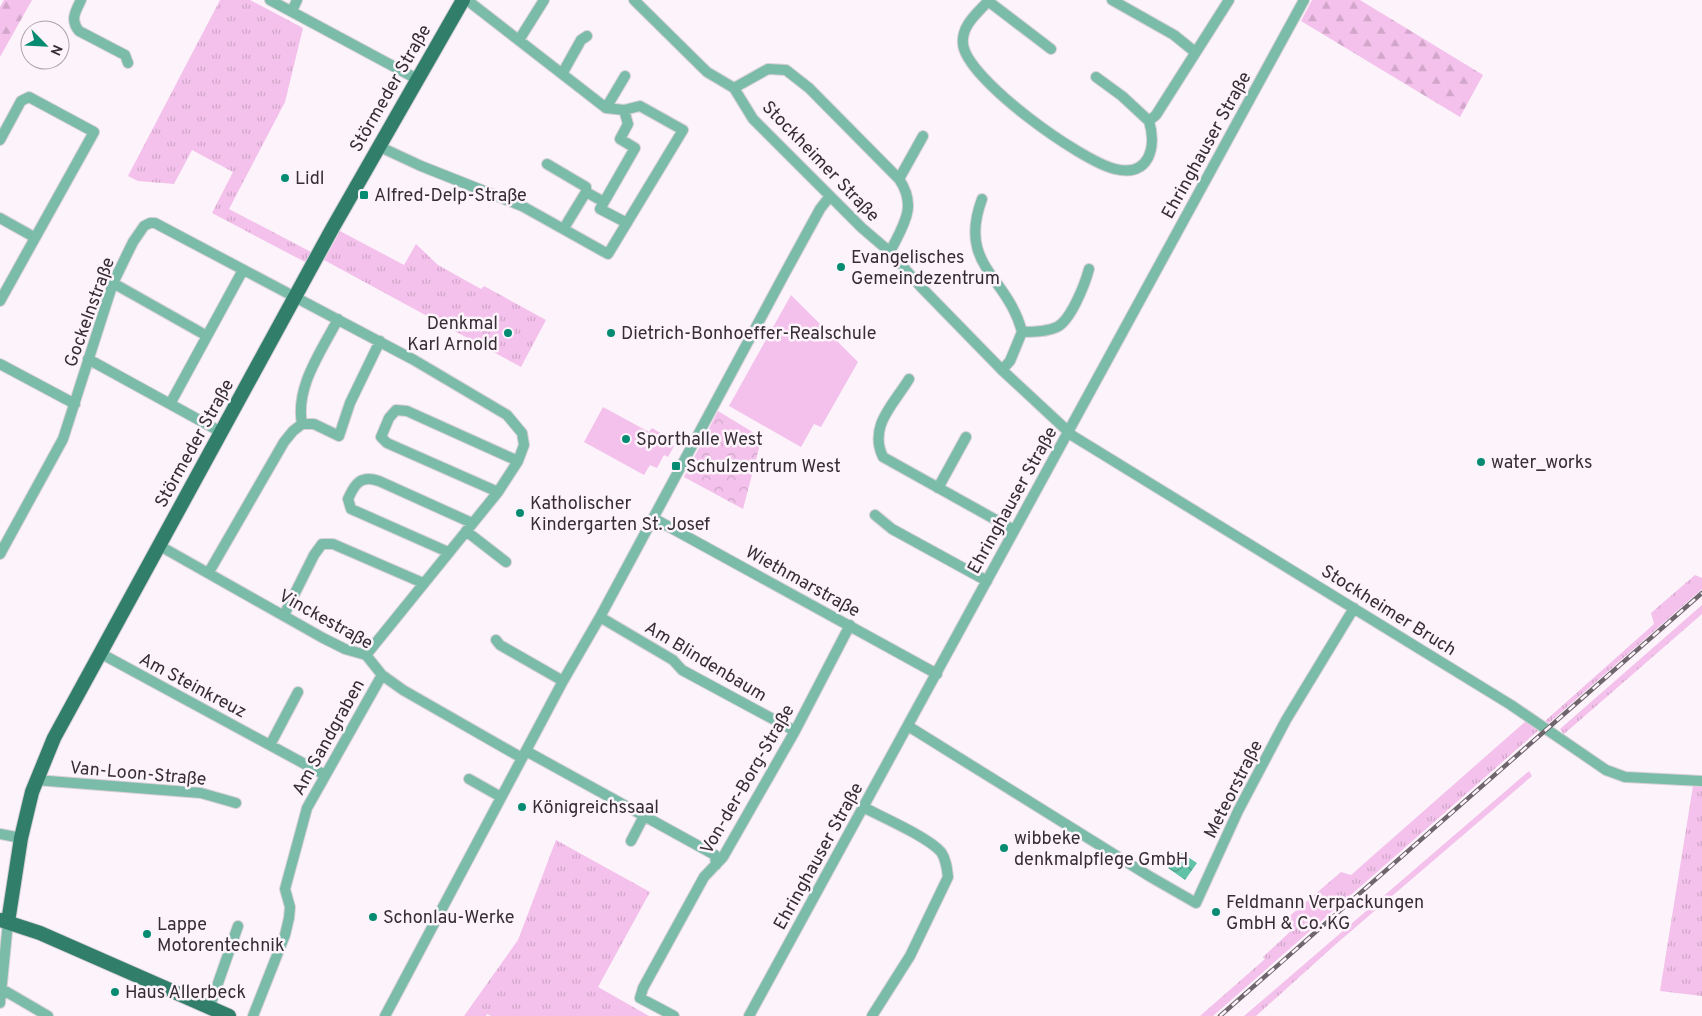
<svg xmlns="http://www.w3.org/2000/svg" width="1702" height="1016" viewBox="0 0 1702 1016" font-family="Overpass,sans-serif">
	<defs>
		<pattern id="grass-tufts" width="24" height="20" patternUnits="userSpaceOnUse" patternTransform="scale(1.25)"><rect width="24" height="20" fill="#f3c1eb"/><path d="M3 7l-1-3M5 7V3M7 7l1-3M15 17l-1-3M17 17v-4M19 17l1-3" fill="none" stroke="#d1a6ca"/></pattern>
		<pattern id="forest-firs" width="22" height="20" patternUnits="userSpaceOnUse" patternTransform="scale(1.25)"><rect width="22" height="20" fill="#f3c1eb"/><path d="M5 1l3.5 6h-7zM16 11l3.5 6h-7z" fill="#d1a6ca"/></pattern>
		<pattern id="park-crowns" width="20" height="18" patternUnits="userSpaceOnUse" patternTransform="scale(1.25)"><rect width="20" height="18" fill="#f3c1eb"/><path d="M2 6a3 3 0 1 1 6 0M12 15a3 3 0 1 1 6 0" fill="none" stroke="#d1a6ca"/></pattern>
		<pattern id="water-waves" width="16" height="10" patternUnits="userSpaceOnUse" patternTransform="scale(1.25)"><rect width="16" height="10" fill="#60c3a8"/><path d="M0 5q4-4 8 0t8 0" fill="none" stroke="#509f8a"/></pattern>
	</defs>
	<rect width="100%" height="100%" fill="#fdf3fb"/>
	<!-- grass -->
	<path fill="url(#grass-tufts)" d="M 220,0 L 250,0 L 303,28 L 285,102 L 229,209 L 311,252 L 305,262 L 212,213 L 233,172 L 192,150 L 174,184 L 138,181 L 128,176 Z
		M 340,231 L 404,265 L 416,244 L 438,265 L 481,289 L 484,286 L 546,320 L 521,367 L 324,260 Z
		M 1695,575 L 1702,578 L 1702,589 L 1549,723 L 1545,721 L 1654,624 L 1651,613 Z
		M 1702,605 L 1702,614 L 1564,734 L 1560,729 Z
		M 1527,720 L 1540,729 L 1213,1016 L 1200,1016 L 1265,959 L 1263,957 L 1294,928 L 1285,922 L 1292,914 L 1341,872 L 1351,875 Z
		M 1529,771 L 1532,776 L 1336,944 L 1256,1016 L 1244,1016 Z
		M 1693,786 L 1702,786 L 1702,996 L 1660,991 Z
		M 556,840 L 650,892 L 598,987 L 649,1016 L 491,1016 L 487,1014 L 486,1016 L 464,1016 L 518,940 Z"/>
	<!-- forest -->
	<path fill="url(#forest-firs)" d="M 4,0 L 32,0 L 0,57 L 0,7 Z
		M 1312,0 L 1360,0 L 1483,75 L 1460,117 L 1301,21 Z"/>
	<!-- park -->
	<path fill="url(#park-crowns)" d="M 718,411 L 751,431 L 759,438 L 759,448 L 743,509 L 684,477 Z"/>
	<!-- garden -->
	<path fill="#f3c1eb" d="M 791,295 L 858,362 L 821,427 L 814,424 L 801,447 L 729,406 Z
		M 603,407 L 649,432 L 652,428 L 667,437 L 665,441 L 674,446 L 668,457 L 664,455 L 657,468 L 650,465 L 644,475 L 584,442 Z"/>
	<!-- water -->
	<path fill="url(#water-waves)" d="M 1180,852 L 1197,863 L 1185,880 L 1168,868 Z"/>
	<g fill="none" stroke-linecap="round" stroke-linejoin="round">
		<!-- minor casing -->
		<g stroke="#d9d0d7" stroke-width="12">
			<path id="minor" d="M 81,0 C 75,12 70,20 79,31 L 125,55 L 128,63
				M 270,0 L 417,79
				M 634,0 L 707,72 L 734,88 L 753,119 L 862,228 L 890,252 L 921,287 L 1002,370 L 1073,436 L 1511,705 L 1606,770 L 1625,777 L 1702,781
				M 989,0 C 978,13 961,25 963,44 C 966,79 1081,161 1115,169 C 1149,178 1157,147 1149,121 L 1156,115 L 1229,0
				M 1112,0 L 1174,35 L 1195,52
				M 988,1 L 1051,49
				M 292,11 L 297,0
				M 519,40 L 544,0
				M 562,74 L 581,40 L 587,36
				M 1096,77 L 1122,96 L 1149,121
				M 734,88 L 768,69 L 786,70 L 809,88 L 899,179 C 918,207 903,225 890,252
				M 606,108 L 625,76
				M 624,110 L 628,124 L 620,139 L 635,148 L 600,209 L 627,223
				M 0,140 L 21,101 L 29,97 L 94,132 L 0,301
				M 378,146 L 421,166 L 522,206 L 608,254 L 683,130 L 640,106 L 624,110 L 606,108 L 467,0
				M 547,164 L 586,187 L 586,192 L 604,202
				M 899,179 L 923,136
				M 982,199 C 957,266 1008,276 1022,332
				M 0,218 L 34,237
				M 564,228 L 586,192
				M 113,283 L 207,336
				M 88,359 L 221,432
				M 0,364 L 75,404
				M 1002,370 L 1010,361 L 1022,332 C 1033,332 1046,332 1057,327 C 1071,320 1085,284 1089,269
				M 909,379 C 894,404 868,426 883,457 L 1014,530
				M 170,404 L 243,270
				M 302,424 L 314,424 L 339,436 L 350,403 L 380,341
				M 302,424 C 295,387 321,352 338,319
				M 938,488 L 966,437
				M 498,492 L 387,443 L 381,437 L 389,418 L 396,410 L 407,411 L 518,461
				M 875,515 L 892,529 L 987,581
				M 653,518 L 937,674
				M 466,531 L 506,562
				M 160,546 L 323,638 L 345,649 L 366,655 L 382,675 L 403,690 L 522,758
				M 448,552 L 351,509 L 348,499 C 355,483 361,475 379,481 L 472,523
				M 0,554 L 63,439 L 113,283 L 133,242 L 144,226 L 150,223 L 155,223 L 414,360 L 507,415 L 522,433 L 524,445 L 518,461 L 498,492 L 366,655
				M 209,572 L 284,442 L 293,431 L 302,424
				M 284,615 L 314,555 L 322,544 L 333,544 L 423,583
				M 600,617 L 673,660 L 682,670 L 795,731
				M 496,640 L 500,645 L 563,681
				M 100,653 L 325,775
				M 908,726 L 1149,876 L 1196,903 L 1238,811 L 1286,720 L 1354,608
				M 270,745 L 298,692
				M 526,751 L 715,855 L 716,865
				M 469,779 L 501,797
				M 36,780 L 201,793 L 236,803
				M 863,807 C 882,817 928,837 941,852 C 946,859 947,868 948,877 L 910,956 L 872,1016
				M 0,834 L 21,838
				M 631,841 L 644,816
				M 0,988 L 48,1016
				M 0,1003 L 8,922
				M 210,1006 L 238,926
				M 253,1016 L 285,935 L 289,918 L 290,907 L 285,889 L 307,808 L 382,675
				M 385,1016 L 563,681 L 600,617 L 785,273 L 820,209 L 830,196
				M 674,1016 L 640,998 L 643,988 L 704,877 L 723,857 L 795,731 L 850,625
				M 749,1016 L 1304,0"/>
		</g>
		<!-- major casing -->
		<g stroke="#d9d0d7" stroke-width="16">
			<path id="major" d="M 0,920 L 40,933 L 229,1016
				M 8,922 L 21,838 L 32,792 L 54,738 L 332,229 L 463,0"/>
		</g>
		<!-- minor -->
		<use href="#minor" stroke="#7abca8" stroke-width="10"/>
		<!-- major -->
		<use href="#major" stroke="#317f6b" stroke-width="14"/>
		<!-- rail casing -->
		<g stroke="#6e666c" stroke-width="4.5">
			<path id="rail" d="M 1220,1016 L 1702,593"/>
		</g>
		<!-- rail -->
		<use href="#rail" stroke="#fdf3fb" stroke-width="2.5" stroke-dasharray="8" stroke-linecap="butt"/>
	</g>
	<!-- markers -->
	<g fill="#048b71" stroke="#fdf3fb" stroke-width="2">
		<circle cx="285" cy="178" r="5"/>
		<rect x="359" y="190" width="10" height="10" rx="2.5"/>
		<circle cx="841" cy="267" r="5"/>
		<circle cx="508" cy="333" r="5"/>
		<circle cx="611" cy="333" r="5"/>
		<circle cx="626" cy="439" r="5"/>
		<circle cx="1481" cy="462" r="5"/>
		<rect x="671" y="461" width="10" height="10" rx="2.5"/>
		<circle cx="520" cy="513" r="5"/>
		<circle cx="522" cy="807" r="5"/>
		<circle cx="1004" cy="848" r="5"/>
		<circle cx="1216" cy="912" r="5"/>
		<circle cx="373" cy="917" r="5"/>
		<circle cx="147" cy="934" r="5"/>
		<circle cx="115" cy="992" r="5"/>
	</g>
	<g text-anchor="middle" stroke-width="5" stroke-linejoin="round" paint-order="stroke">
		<!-- street labels -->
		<g font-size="18" fill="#352e34" stroke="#fdf3fb">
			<text transform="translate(390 88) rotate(-60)" y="6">Störmeder Straße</text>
			<text transform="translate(1206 145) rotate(-61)" y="6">Ehringhauser Straße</text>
			<text transform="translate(821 161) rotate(46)" y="6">Stockheimer Straße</text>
			<text transform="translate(89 312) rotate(-70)" y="6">Gockelnstraße</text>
			<text transform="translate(194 443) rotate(-61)" y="6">Störmeder Straße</text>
			<text transform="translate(1012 500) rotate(-61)" y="6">Ehringhauser Straße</text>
			<text transform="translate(803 581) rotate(29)" y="6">Wiethmarstraße</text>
			<text transform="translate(1389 610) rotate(32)" y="6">Stockheimer Bruch</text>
			<text transform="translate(326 619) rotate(29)" y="6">Vinckestraße</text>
			<text transform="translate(706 661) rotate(31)" y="6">Am Blindenbaum</text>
			<text transform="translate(193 685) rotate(28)" y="6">Am Steinkreuz</text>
			<text transform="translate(328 737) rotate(-61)" y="6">Am Sandgraben</text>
			<text transform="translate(138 773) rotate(5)" y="6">Van-Loon-Straße</text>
			<text transform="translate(747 779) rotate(-60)" y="6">Von-der-Borg-Straße</text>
			<text transform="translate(1233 789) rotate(-63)" y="6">Meteorstraße</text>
			<text transform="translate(818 856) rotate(-61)" y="6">Ehringhauser Straße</text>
		</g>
		<!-- poi labels -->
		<g font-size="18" fill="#352e34" stroke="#fdf3fb" text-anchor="start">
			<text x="295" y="184">Lidl</text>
			<text x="374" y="201">Alfred-Delp-Straße</text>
			<text x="851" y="263">Evangelisches<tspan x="851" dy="21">Gemeindezentrum</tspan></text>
			<text x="498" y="329" text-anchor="end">Denkmal<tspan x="498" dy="21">Karl Arnold</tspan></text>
			<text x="621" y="339">Dietrich-Bonhoeffer-Realschule</text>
			<text x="636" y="445">Sporthalle West</text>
			<text x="1491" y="468">water_works</text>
			<text x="686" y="472">Schulzentrum West</text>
			<text x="530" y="509">Katholischer<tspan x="530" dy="21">Kindergarten St. Josef</tspan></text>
			<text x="532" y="813">Königreichssaal</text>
			<text x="1014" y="844">wibbeke<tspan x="1014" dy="21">denkmalpflege GmbH</tspan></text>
			<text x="1226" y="908">Feldmann Verpackungen<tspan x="1226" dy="21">GmbH &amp; Co. KG</tspan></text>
			<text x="383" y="923">Schonlau-Werke</text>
			<text x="157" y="930">Lappe<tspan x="157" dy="21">Motorentechnik</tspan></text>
			<text x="125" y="998">Haus Allerbeck</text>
		</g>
	</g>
	<!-- north arrow -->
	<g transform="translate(45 45) rotate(114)"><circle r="24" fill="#fdf3fb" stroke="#ada4ab"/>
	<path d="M0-4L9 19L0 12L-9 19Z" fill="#048b71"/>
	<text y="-8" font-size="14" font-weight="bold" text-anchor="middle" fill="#352e34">N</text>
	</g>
</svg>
